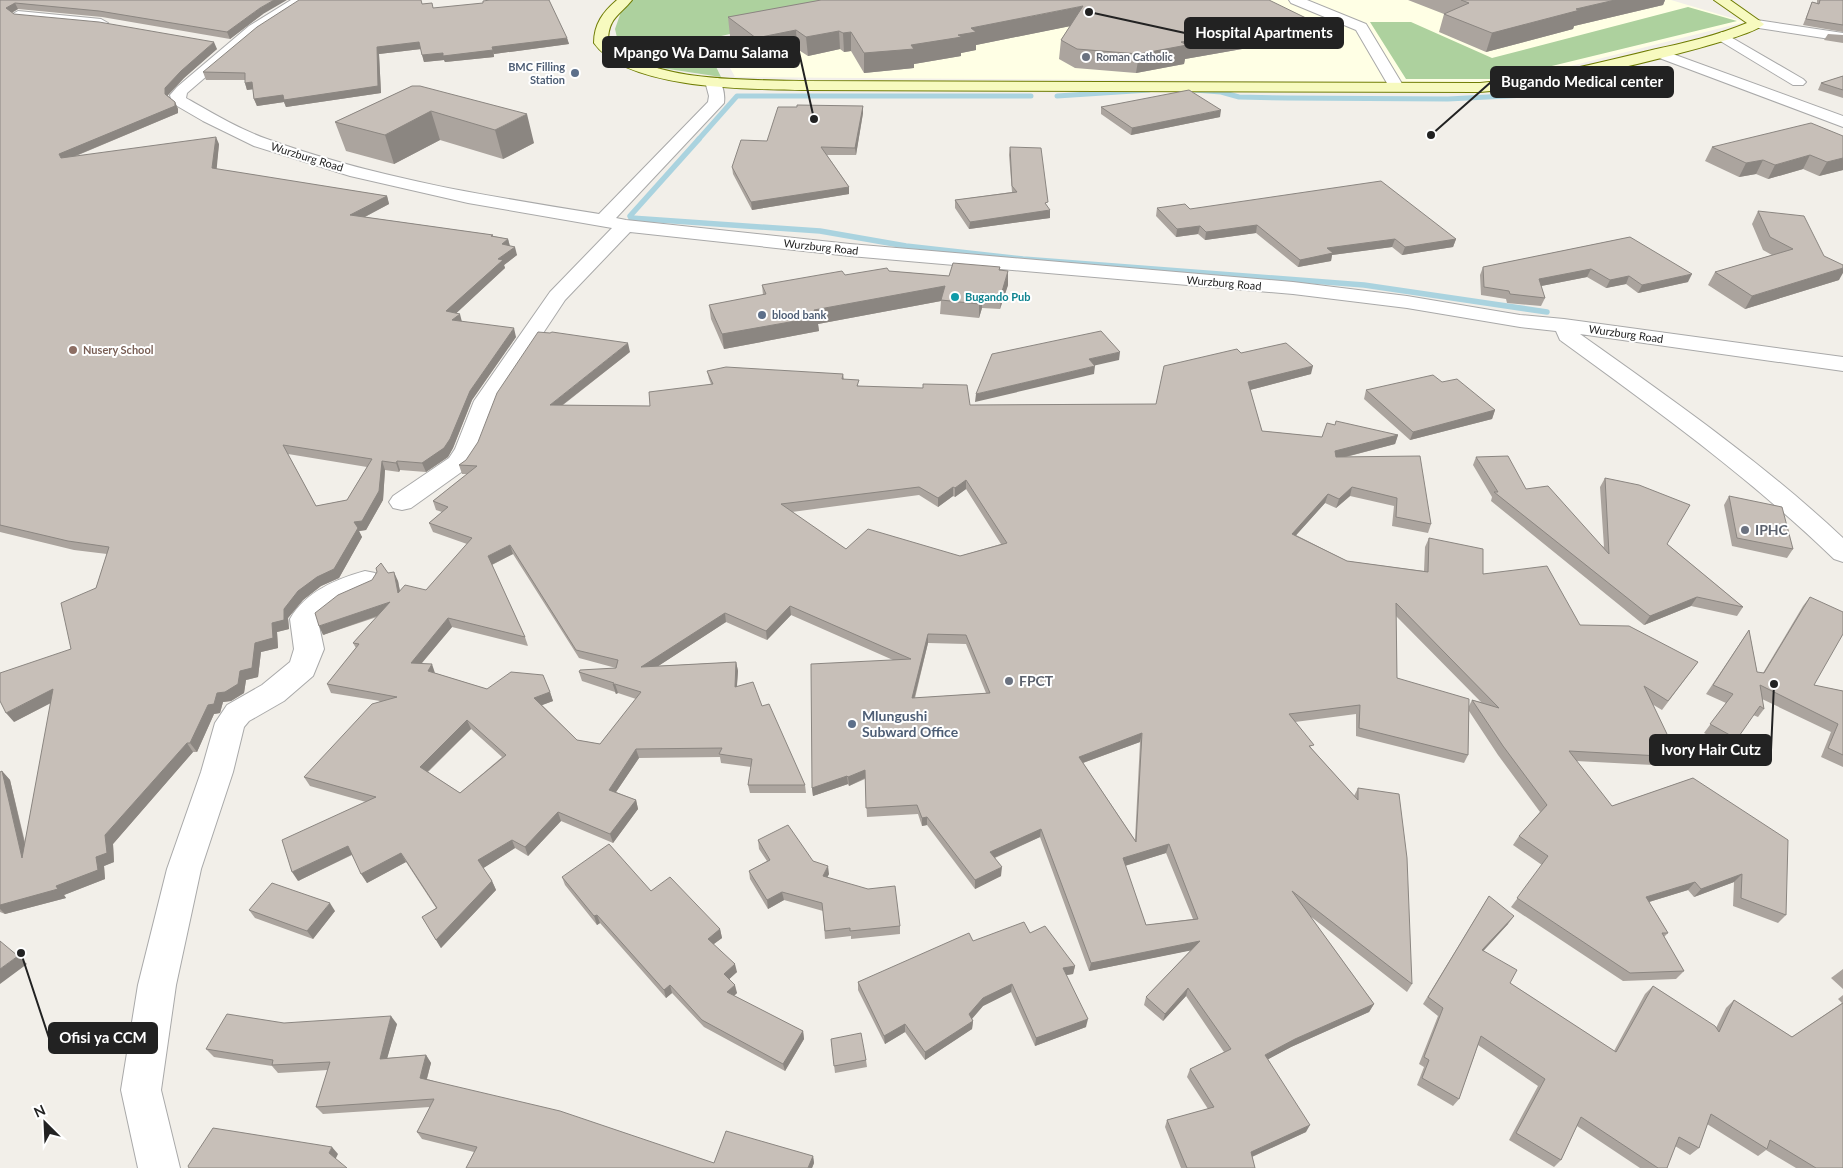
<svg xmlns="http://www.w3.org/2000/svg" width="1843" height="1168" viewBox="0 0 1843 1168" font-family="Lato,sans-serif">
	<rect width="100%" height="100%" fill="#f2efe9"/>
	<!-- education -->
	<path fill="#ffffe5" d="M 897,0 L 1671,0 L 1745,22 L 1503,83 L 735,77 L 717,44 L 831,13 Z"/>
	<!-- forest -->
	<path fill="#add19e" d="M 630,0 L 883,0 L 703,40 L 721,77 L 655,67 L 619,46 L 615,29 L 623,6 Z
		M 1688,7 L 1737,21 L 1498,79 L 1406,79 L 1370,22 L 1411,22 L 1492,58 Z"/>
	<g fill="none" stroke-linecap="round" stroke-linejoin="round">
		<!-- stream-far1 -->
		<path stroke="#aad3df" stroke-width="5" d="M 1194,90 L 1221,92 L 1239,97 L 1287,98 L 1448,99 L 1528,95
			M 1057,96 L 1149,90
			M 698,140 L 737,96 L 1031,96"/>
		<!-- stream -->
		<path stroke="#aad3df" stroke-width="5.5" d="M 699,139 L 630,216 L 631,218 L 820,231 L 906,246 L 1023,259 L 1364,285 L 1547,312"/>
		<!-- street casing -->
		<g stroke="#a9a9a9" stroke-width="2">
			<path id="street" d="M 291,0 L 308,0 L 258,32 L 187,93 L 186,98 C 212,113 239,129 267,139 C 374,178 487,196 599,214 L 708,102 L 709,96 L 705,81 L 708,78 L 718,78 C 723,85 725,95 724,103 L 616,218 L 626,220 L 850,244 L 1293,282 L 1407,296 L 1520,315 L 1564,319 L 1843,357 L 1843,371 L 1580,334 C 1670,398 1762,462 1843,538 L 1843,562 L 1834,559 C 1749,477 1655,409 1560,340 L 1556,331 L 1520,327 L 1407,308 L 1293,294 L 850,256 L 630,232 L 565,300 L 498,401 L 479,450 L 467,468 L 411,508 L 402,510 L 393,508 L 389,502 L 393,496 L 449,458 L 455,449 L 474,401 L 550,292 L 612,228 L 468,203 L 350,176 L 254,146 L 203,121 L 172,103 L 170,95 L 177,87 L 249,26 Z
				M 1289,0 L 1307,0 L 1366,24 L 1404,87 L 1401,90 L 1391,90 L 1356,30 L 1291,3 Z
				M 18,11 L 101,19 L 108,23 L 101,27 L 13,18 L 11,15 Z
				M 1757,20 L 1843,33 L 1843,41 L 1752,27 L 1750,24 L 1752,21 Z
				M 1722,32 L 1803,79 L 1806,82 L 1803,85 L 1793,85 L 1717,39 L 1715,36 Z
				M 1659,49 L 1843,116 L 1843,127 L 1654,56 L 1652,53 L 1654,50 Z
				M 365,571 L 375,573 L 379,580 L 375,587 L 341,602 L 318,621 L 324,649 L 313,676 L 284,701 L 249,721 L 244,727 L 233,772 L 201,869 L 176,985 L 161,1090 L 180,1168 L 138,1168 L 121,1090 L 138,985 L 167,869 L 201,772 L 215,723 L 227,705 L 262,685 L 290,662 L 294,649 L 290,619 C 305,592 336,579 365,571 Z"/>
		</g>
		<!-- secondary casing -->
		<g stroke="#707d05" stroke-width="2">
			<path id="secondary" d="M 617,0 L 632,0 C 619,16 608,18 608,42 C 653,84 746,79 804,81 L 1480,83 C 1539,78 1595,64 1652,50 C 1684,43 1716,36 1747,23 L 1714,0 L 1730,0 L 1764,24 C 1753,39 1580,78 1552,83 C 1528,87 1504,90 1480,92 L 804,90 C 751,89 627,90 594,43 C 594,24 603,12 617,0 Z"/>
		</g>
		<!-- street -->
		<use href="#street" fill="#fff" fill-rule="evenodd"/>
		<!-- secondary -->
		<use href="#secondary" fill="#f7fabf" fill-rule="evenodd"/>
	</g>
	<!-- wall -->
	<path fill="#aba49e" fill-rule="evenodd" d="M 0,0 L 263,14 L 230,39 L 102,17 L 18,9 L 12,13 L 14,14 L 217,49 L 184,78 L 168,95 L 168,96 L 175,102 L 178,109 L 178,113 L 76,156 L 219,144 L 216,169 L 387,196 L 389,204 L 365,217 L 493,235 L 493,236 L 508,239 L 510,246 L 517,255 L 504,265 L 505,268 L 456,313 L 462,322 L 516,337 L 472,400 L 453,448 L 448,457 L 426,472 L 400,470 L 399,472 L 385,470 L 383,500 L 366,530 L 359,531 L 362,537 L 339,578 L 321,586 L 303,600 L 288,618 L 289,629 L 277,632 L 278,648 L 261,652 L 258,677 L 246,680 L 244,693 L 231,701 L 223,702 L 220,713 L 214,714 L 197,752 L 193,752 L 113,844 L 114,862 L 104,866 L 105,879 L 64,895 L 66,898 L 5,914 L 0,912 L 0,772 L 2,771 L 10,780 L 25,842 L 51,703 L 14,722 L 71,649 L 96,588 L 107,554 L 74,550 L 0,532 ZM 288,454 L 367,467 L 347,500 L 316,506 Z
		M 821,0 L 1304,38 L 1185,59 L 1184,64 L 1136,73 L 1075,68 L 1059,59 L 1061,40 L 1070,26 L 976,45 L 976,50 L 961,53 L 961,56 L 914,64 L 914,68 L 864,73 L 851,51 L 844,52 L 840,49 L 808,56 L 797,49 L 758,57 L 730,36 L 728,17 Z
		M 1408,0 L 1665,0 L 1663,5 L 1574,26 L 1573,29 L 1486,52 L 1439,32 L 1444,14 Z
		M 1817,0 L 1843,0 L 1843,32 L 1803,25 L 1812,2 L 1817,3 Z
		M 422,4 L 433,8 L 567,38 L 569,44 L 494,54 L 494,57 L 445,62 L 444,60 L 424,62 L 421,49 L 379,54 L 381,93 L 286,107 L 284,102 L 257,106 L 254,99 L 253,89 L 247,90 L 245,83 L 245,80 L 206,80 L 203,72 Z
		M 1828,34 L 1843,35 L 1843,43 L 1824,40 Z
		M 1843,76 L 1843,98 L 1818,90 L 1821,83 Z
		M 412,86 L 534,143 L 503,159 L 440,140 L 394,164 L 346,151 L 335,122 Z
		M 863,106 L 863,113 L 856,155 L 827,155 L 849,187 L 849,194 L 752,210 L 733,174 L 732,167 L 767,141 L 797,107 Z
		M 1101,107 L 1220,117 L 1131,135 L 1101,114 Z
		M 1843,136 L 1843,170 L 1819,176 L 1803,169 L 1768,179 L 1756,174 L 1739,177 L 1705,161 L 1712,147 Z
		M 1010,147 L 1047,206 L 1050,218 L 969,229 L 955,208 L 955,200 L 1012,192 L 1009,155 Z
		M 1157,208 L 1190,209 L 1456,239 L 1453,247 L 1402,255 L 1392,247 L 1332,255 L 1331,261 L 1298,267 L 1256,233 L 1205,240 L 1198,234 L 1176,237 L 1156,216 Z
		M 1758,211 L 1824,256 L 1839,280 L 1745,309 L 1708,285 L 1715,272 L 1772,255 L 1763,250 L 1752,224 Z
		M 1630,237 L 1688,282 L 1638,293 L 1626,284 L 1606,288 L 1587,277 L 1541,286 L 1545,298 L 1541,306 L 1507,303 L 1506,299 L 1481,295 L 1480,275 L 1483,267 Z
		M 1000,267 L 1000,270 L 1008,285 L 1000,309 L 982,308 L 979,318 L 940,314 L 941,301 L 818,324 L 819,331 L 724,349 L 711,319 L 709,305 L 763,295 L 762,285 L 889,271 L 949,276 Z
		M 630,352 L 563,405 L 650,406 L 711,384 L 709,379 L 707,371 L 843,374 L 844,379 L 859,386 L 970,405 L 1156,404 L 1241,353 L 1311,374 L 1250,390 L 1262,431 L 1322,437 L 1335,425 L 1398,435 L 1395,444 L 1346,457 L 1431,524 L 1428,533 L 1392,526 L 1394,506 L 1350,496 L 1336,508 L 1325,503 L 1296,535 L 1347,561 L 1424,571 L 1425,547 L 1429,538 L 1483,574 L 1580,625 L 1698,662 L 1662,710 L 1652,704 L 1678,757 L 1672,766 L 1576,761 L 1612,806 L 1693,778 L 1786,915 L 1778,923 L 1733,906 L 1734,882 L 1694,897 L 1688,890 L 1649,902 L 1668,933 L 1664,937 L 1684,971 L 1676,979 L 1623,981 L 1511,907 L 1542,865 L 1513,845 L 1519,836 L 1540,812 L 1498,755 L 1469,711 L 1468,755 L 1464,763 L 1356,736 L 1356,714 L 1295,722 L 1312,749 L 1354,796 L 1358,788 L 1412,984 L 1407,992 L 1310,916 L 1374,1004 L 1369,1012 L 1291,1047 L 1268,1059 L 1306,1132 L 1252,1157 L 1255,1168 L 1181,1168 L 1165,1127 L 1167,1120 L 1208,1109 L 1187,1077 L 1190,1069 L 1224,1052 L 1186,996 L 1163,1021 L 1144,1005 L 1146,997 L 1191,950 L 1089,971 L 1040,837 L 995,858 L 1001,876 L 975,889 L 927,825 L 922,826 L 918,814 L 867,817 L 865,779 L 849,786 L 848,784 L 813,796 L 812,788 L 893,660 L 791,615 L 767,640 L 726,622 L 658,666 L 736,662 L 738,671 L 737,686 L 762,706 L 805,785 L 806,793 L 750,793 L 748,785 L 751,767 L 721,763 L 720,757 L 639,758 L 616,792 L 636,800 L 638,809 L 613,843 L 561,821 L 528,856 L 515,848 L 483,868 L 492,881 L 496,890 L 441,948 L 422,917 L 436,908 L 406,862 L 367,883 L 352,855 L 298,881 L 366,802 L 310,786 L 304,777 L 380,701 L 331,693 L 327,684 L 356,648 L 353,643 L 377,617 L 323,635 L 388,573 L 398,581 L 400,591 L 426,590 L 467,544 L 433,532 L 429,523 L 442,512 L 436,510 L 433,501 L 467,474 L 462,474 L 459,465 ZM 966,489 L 1001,544 L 960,556 L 846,549 L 792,512 L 919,495 L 938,507 L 953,496 L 955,497 ZM 513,554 L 579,658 L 616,668 L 579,672 L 582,681 L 615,692 L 616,694 L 618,693 L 636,699 L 600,744 L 577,740 L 542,705 L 553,701 L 550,692 L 487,689 L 435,673 L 422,663 L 452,627 L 528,646 L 525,637 L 492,565 ZM 1396,616 L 1481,702 L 1472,700 L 1469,706 L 1397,678 ZM 928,643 L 966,644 L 986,693 L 915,698 ZM 471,729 L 502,757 L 460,793 L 428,772 ZM 1140,742 L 1135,840 L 1083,763 ZM 1166,853 L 1193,919 L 1146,925 L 1125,866 Z
		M 1442,382 L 1495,410 L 1492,419 L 1410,440 L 1364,399 L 1366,390 Z
		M 1476,457 L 1526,489 L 1604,547 L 1600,487 L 1605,478 L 1667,544 L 1743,607 L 1737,616 L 1691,606 L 1644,625 L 1491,501 L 1492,497 L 1473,465 Z
		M 1729,496 L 1793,549 L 1787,558 L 1732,546 L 1724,505 Z
		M 1810,597 L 1814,685 L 1843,691 L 1843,767 L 1821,757 L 1831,732 L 1762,699 L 1764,709 L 1758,717 L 1753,715 L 1731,747 L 1704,733 L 1726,703 L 1706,694 L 1749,630 L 1757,672 L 1763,673 L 1803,606 Z
		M 758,840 L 813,861 L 829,874 L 827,877 L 900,926 L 900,934 L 851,939 L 851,936 L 825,939 L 823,911 L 784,900 L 768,909 L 750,879 L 749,871 L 767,861 L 759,849 Z
		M 562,877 L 651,891 L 720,929 L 722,938 L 713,944 L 737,972 L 729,979 L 737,993 L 734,996 L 803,1031 L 804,1039 L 785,1071 L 704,1027 L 672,993 L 666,998 L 600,923 L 597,925 L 565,885 Z
		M 1489,896 L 1508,924 L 1483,950 L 1510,983 L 1614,1051 L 1645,994 L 1653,986 L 1716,1028 L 1726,1008 L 1734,1000 L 1792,1037 L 1842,1003 L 1838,999 L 1843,995 L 1843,1168 L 1796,1168 L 1766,1150 L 1758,1156 L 1707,1124 L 1699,1148 L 1690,1155 L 1675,1146 L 1667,1168 L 1640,1168 L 1577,1126 L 1561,1160 L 1554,1167 L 1509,1140 L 1538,1086 L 1478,1045 L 1459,1099 L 1453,1106 L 1417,1085 L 1424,1067 L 1419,1064 L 1438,1016 L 1423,1004 Z
		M 249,910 L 335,911 L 313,939 L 255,918 Z
		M 1030,933 L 1075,966 L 1073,974 L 1066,975 L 1086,1027 L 1035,1046 L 1011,992 L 983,1006 L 972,1019 L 973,1021 L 972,1029 L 925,1060 L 905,1032 L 885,1044 L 858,990 L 858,982 L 973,941 Z
		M 1843,969 L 1843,989 L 1831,978 Z
		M 397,1024 L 387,1058 L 426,1055 L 431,1063 L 427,1079 L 714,1163 L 813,1156 L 814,1163 L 812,1168 L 466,1168 L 474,1152 L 422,1139 L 417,1132 L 430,1107 L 323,1114 L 316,1107 L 328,1070 L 278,1073 L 272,1066 L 214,1057 L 206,1049 Z
		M 831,1039 L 866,1060 L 867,1067 L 835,1073 Z"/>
	<!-- shaded-wall -->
	<path fill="#8b8681" d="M 274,0 L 287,0 L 263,14 L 230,39 L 227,32 L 260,8 Z
		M 1615,0 L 1665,0 L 1663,5 L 1574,26 L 1573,29 L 1486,52 L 1492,33 L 1576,9 Z
		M 15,3 L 18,9 L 9,14 L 6,8 Z
		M 1083,6 L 1081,24 L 976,45 L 976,50 L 961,53 L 961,56 L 914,64 L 914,68 L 864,73 L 864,53 L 911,45 L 958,35 L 971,28 Z
		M 1308,19 L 1304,38 L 1185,59 L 1184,64 L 1136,73 L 1139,54 L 1181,42 Z
		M 796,30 L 797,49 L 758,57 L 756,38 Z
		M 839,31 L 840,49 L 808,56 L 806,37 Z
		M 851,32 L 851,51 L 844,52 L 843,33 Z
		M 567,38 L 569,44 L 494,54 L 492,47 Z
		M 214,42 L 217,49 L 184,78 L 168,95 L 168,101 L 165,94 L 165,88 L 181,71 Z
		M 419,42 L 421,49 L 379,54 L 381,93 L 286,107 L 284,102 L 257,106 L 254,99 L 377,47 Z
		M 493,50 L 494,57 L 445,62 L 444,60 L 424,62 L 422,55 L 443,53 Z
		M 252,82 L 255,89 L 247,90 L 245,83 Z
		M 175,102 L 178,109 L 178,113 L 63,161 L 61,158 L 59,154 Z
		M 863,106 L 863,113 L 856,155 L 855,148 Z
		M 1221,110 L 1220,117 L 1131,135 L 1132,128 Z
		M 431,111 L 440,140 L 394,164 L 385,135 Z
		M 527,114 L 534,143 L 503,159 L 495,130 Z
		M 216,137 L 219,144 L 216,176 L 212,168 Z
		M 1810,155 L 1803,169 L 1768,179 L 1775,165 Z
		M 1843,158 L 1843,170 L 1819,176 L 1827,162 Z
		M 1763,160 L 1756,174 L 1739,177 L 1746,163 Z
		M 849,187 L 849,194 L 752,210 L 751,202 Z
		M 387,196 L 389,204 L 353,223 L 350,215 Z
		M 1050,210 L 1050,218 L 969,229 L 970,222 Z
		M 1257,225 L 1256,233 L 1205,240 L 1206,232 Z
		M 1200,226 L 1198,234 L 1176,237 L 1177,229 Z
		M 508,239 L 510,247 L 502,244 Z
		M 1395,239 L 1392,247 L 1332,255 L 1331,261 L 1298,267 L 1300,260 L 1327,248 Z
		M 1456,239 L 1453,247 L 1402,255 L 1405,247 Z
		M 515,247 L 517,255 L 504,265 L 505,268 L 449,320 L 446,311 L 498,259 Z
		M 1843,268 L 1843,273 L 1839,280 L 1745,309 L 1752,296 Z
		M 1591,269 L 1587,277 L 1536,287 L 1539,279 Z
		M 1008,271 L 1008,285 L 1000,309 L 1001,295 Z
		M 1692,274 L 1688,282 L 1638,293 L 1642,285 Z
		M 1629,276 L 1626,284 L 1606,288 L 1610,280 Z
		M 945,286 L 941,301 L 818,324 L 819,331 L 724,349 L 722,334 L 814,310 Z
		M 982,293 L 982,308 L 979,318 L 979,304 Z
		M 460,314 L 462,322 L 452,320 Z
		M 514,328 L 516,337 L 472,400 L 453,448 L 448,457 L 426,472 L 422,463 L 470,391 Z
		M 628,343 L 630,352 L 552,413 L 550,405 Z
		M 1120,352 L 1119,360 L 1088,367 L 1089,359 Z
		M 1095,366 L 1094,374 L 975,402 L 976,394 Z
		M 1313,366 L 1311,374 L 1246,391 L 1248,382 Z
		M 1495,410 L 1492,419 L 1410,440 L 1413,432 Z
		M 1398,435 L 1395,444 L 1333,460 L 1335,451 Z
		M 382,461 L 385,470 L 383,500 L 366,530 L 359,531 L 362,537 L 339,578 L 321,586 L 303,600 L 288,618 L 289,629 L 277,632 L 278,648 L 261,652 L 258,677 L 246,680 L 244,693 L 231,701 L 223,702 L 220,713 L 214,714 L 197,752 L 190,743 L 208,705 L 217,693 L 240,671 L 255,643 L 354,522 Z
		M 397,461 L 400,470 L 399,472 L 396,463 Z
		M 966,480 L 966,489 L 955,497 L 955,488 Z
		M 953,487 L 953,496 L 938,507 L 938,498 Z
		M 1352,487 L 1350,496 L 1336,508 L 1339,499 Z
		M 1328,494 L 1325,503 L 1290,542 L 1292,534 Z
		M 510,545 L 513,554 L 491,565 L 488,556 Z
		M 394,572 L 398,581 L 402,602 L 398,593 Z
		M 1697,597 L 1691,606 L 1644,625 L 1650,616 Z
		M 390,602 L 394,610 L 323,635 L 319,626 Z
		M 790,606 L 791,615 L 767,640 L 766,631 Z
		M 725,613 L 726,622 L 643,676 L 641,667 Z
		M 448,618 L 452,627 L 415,671 L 411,663 Z
		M 928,634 L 928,643 L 912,707 L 912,698 Z
		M 736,662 L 738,671 L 736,696 L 735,687 Z
		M 432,664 L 435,673 L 428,671 Z
		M 615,684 L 618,693 L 616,694 L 613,685 Z
		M 53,689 L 60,698 L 14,722 L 6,713 Z
		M 550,692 L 553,701 L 537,707 L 534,698 Z
		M 467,720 L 471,729 L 424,775 L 420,767 Z
		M 1142,733 L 1140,742 L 1077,765 L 1079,757 Z
		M 187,743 L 193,752 L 113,844 L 114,862 L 104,866 L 105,879 L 64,895 L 66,898 L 5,914 L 0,909 L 0,905 L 56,886 L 96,857 L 105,835 Z
		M 636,749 L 639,758 L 612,798 L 609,790 Z
		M 865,770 L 865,778 L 849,786 L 848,777 Z
		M 2,771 L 10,780 L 30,867 L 22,858 Z
		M 847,776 L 848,784 L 813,796 L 812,788 Z
		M 636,800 L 638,809 L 613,843 L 610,834 Z
		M 558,812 L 561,821 L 528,856 L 525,847 Z
		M 927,817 L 927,825 L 922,826 L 922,818 Z
		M 1041,829 L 1040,837 L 989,860 L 990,852 Z
		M 512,840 L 515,848 L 482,869 L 478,860 Z
		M 1169,844 L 1166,853 L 1121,867 L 1123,858 Z
		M 348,846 L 353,854 L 298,881 L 292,872 Z
		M 401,853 L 406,862 L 367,883 L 361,874 Z
		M 828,866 L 829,874 L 824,884 L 823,876 Z
		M 1002,867 L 1001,876 L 975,889 L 975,880 Z
		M 1742,874 L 1734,882 L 1694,897 L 1701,889 Z
		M 492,881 L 496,890 L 441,948 L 436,940 Z
		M 1695,882 L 1688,890 L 1639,905 L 1646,897 Z
		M 782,892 L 784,900 L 768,909 L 767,900 Z
		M 330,903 L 335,911 L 313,939 L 307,931 Z
		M 597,915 L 600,923 L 597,925 L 594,916 Z
		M 1514,916 L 1508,924 L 1477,958 L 1482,950 Z
		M 720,929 L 722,938 L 710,947 L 708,939 Z
		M 1200,941 L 1198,949 L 1089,971 L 1091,963 Z
		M 18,956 L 27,964 L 0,984 L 0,969 Z
		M 735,964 L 737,972 L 726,982 L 724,974 Z
		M 1075,966 L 1073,974 L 1061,976 L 1063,968 Z
		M 1012,984 L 1011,992 L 983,1006 L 969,1022 L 969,1014 L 983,998 Z
		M 670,985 L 672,993 L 666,998 L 664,990 Z
		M 735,985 L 737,993 L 729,1000 L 727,992 Z
		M 1188,988 L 1186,996 L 1163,1021 L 1165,1014 Z
		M 1374,1004 L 1369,1012 L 1291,1047 L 1261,1063 L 1265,1055 L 1295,1039 Z
		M 391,1016 L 397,1024 L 385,1066 L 380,1059 Z
		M 1088,1019 L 1086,1027 L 1035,1046 L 1036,1038 Z
		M 973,1021 L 972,1029 L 925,1060 L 925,1052 Z
		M 905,1024 L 905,1032 L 885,1044 L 884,1036 Z
		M 803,1031 L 804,1039 L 785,1071 L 783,1064 Z
		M 426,1055 L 431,1063 L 425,1085 L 420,1078 Z
		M 1310,1125 L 1306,1132 L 1247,1159 L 1251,1152 Z
		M 332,1147 L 338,1154 L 335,1160 L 329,1153 Z
		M 813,1156 L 814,1163 L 812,1168 L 808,1168 Z"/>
	<!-- building -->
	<path fill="#c7bfb8" stroke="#8b8681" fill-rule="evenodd" d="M 0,0 L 274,0 L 260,8 L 227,32 L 99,11 L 15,3 L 6,8 L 14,14 L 99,22 L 214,42 L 181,71 L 165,88 L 165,94 L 175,102 L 175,106 L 59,154 L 61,158 L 216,137 L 212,168 L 387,196 L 350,215 L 493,235 L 491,236 L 508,239 L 502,244 L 515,247 L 498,259 L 503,260 L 446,311 L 460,314 L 452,320 L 514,328 L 470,391 L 450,439 L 444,448 L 422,463 L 397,461 L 396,463 L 382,461 L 379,491 L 362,521 L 354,522 L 358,528 L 334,569 L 317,577 L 298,591 L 284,609 L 284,620 L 272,623 L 273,638 L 255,643 L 252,668 L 240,671 L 238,684 L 225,692 L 217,693 L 214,704 L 208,705 L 190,743 L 187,743 L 105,835 L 107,853 L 96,857 L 98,870 L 56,886 L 58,889 L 0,905 L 0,772 L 2,771 L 22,858 L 53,689 L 6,713 L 0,701 L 0,673 L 71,649 L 61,603 L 96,588 L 109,547 L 68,541 L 0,525 ZM 283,445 L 372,459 L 347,500 L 316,506 Z
		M 299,0 L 421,0 L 422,4 L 432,3 L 433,8 L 483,3 L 483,1 L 490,0 L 549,0 L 567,38 L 492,47 L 493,50 L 443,56 L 443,53 L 422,55 L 419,42 L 377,47 L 378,86 L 284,100 L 283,95 L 254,99 L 252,82 L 245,83 L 245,73 L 203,72 L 257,27 Z
		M 821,0 L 1269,0 L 1308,19 L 1181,42 L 1187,45 L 1139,54 L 1077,49 L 1061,40 L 1083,6 L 971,28 L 976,32 L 958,35 L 962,37 L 911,45 L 914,49 L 864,53 L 851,32 L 843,33 L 839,31 L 806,37 L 796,30 L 756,38 L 728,17 Z
		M 1461,0 L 1615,0 L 1576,9 L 1580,10 L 1492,33 L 1444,14 L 1469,3 Z
		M 1820,0 L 1843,0 L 1843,25 L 1806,19 L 1812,2 L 1819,4 Z
		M 1843,76 L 1843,90 L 1821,83 Z
		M 412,86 L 420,86 L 527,114 L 495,130 L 431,111 L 385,135 L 335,122 Z
		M 1189,90 L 1221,110 L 1132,128 L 1101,107 Z
		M 797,105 L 863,106 L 855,148 L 821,147 L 849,187 L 751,202 L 732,167 L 741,140 L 767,141 L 778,107 L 797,107 Z
		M 1811,123 L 1843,136 L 1843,158 L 1827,162 L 1810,155 L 1775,165 L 1763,160 L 1746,163 L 1712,147 Z
		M 1010,147 L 1041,148 L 1048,202 L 1045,203 L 1050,210 L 970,222 L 955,200 L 1017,192 L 1012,186 Z
		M 1381,181 L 1456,239 L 1405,247 L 1395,239 L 1327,248 L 1333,253 L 1300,260 L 1257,225 L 1206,232 L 1200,226 L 1177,229 L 1157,208 L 1185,204 L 1190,209 Z
		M 1758,211 L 1804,216 L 1824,256 L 1843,265 L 1843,268 L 1752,296 L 1715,272 L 1793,249 L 1770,237 Z
		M 1630,237 L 1692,274 L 1642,285 L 1629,276 L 1610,280 L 1591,269 L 1539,279 L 1545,298 L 1510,294 L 1509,291 L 1484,287 L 1483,267 Z
		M 953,263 L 1000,267 L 999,270 L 1008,271 L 1001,295 L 982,293 L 979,304 L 941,300 L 945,286 L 814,310 L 818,317 L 722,334 L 709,305 L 766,294 L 762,285 L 842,271 L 845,275 L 887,268 L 889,271 L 949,276 Z
		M 1101,331 L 1120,352 L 1089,359 L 1095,366 L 976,394 L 992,354 Z
		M 538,332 L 550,333 L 552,332 L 628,343 L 550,405 L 650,406 L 649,392 L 713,384 L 707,371 L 726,367 L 843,374 L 842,379 L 859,380 L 857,386 L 923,388 L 923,384 L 967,385 L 970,405 L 1156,404 L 1164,366 L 1237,349 L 1241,353 L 1286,343 L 1313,366 L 1248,382 L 1262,431 L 1322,437 L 1327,423 L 1335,425 L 1336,421 L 1398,435 L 1335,451 L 1336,457 L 1420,456 L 1431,524 L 1396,517 L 1397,498 L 1352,487 L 1339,499 L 1328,494 L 1292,534 L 1347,561 L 1428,572 L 1429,538 L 1483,549 L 1483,574 L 1547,566 L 1580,625 L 1629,626 L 1698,662 L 1668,701 L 1644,686 L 1678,757 L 1569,751 L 1612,806 L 1693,778 L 1788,840 L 1786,915 L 1741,898 L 1742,874 L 1701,889 L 1695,882 L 1646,897 L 1668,933 L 1662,933 L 1684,971 L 1630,973 L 1517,898 L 1548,856 L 1519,836 L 1547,805 L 1503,746 L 1472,700 L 1499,708 L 1396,603 L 1397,678 L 1469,699 L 1468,755 L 1359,728 L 1360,705 L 1289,714 L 1314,745 L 1309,746 L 1358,800 L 1358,788 L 1399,794 L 1407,858 L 1412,984 L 1292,891 L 1374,1004 L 1295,1039 L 1265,1055 L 1310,1125 L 1251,1152 L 1255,1168 L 1187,1168 L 1167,1120 L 1214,1107 L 1190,1069 L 1231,1049 L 1188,988 L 1165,1014 L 1146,997 L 1200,941 L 1091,963 L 1041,829 L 990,852 L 1002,867 L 975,880 L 927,817 L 922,818 L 917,805 L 866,808 L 865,770 L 848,777 L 847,776 L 812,788 L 811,664 L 911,659 L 790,606 L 766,631 L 725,613 L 641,667 L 736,662 L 735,687 L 753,682 L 762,706 L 769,704 L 805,785 L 748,785 L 752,759 L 719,754 L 722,748 L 636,749 L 609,790 L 636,800 L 610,834 L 558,812 L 525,847 L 512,840 L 478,860 L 492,881 L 436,940 L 422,917 L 437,908 L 401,853 L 361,874 L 348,846 L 292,872 L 282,840 L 376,797 L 304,777 L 372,704 L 397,697 L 327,684 L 359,644 L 353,643 L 390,602 L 319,626 L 315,613 L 338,595 L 372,580 L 377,572 L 376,568 L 381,563 L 388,573 L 394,572 L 398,593 L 405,585 L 426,590 L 472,538 L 429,523 L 448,507 L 433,501 L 477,466 L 459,465 L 466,460 L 478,442 L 497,393 ZM 966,480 L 1007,543 L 960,556 L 868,529 L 846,549 L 781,504 L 919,487 L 938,498 L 953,487 L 955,488 ZM 510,545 L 576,650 L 618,660 L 616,668 L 580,670 L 579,672 L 614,683 L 613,685 L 615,684 L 641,692 L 600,744 L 577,740 L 534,698 L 550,692 L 543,675 L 511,672 L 487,689 L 428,671 L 432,664 L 411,663 L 448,618 L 525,637 L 488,556 ZM 928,634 L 966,635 L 990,693 L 912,698 ZM 467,720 L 506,755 L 460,793 L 420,767 ZM 1142,733 L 1136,842 L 1079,757 ZM 1169,844 L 1198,919 L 1146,925 L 1123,858 Z
		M 1433,375 L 1442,382 L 1457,379 L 1495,410 L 1413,432 L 1366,390 Z
		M 1508,456 L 1526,489 L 1548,486 L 1609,554 L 1605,478 L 1639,485 L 1690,505 L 1667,544 L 1743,607 L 1697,597 L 1650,616 L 1494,492 L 1498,492 L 1476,457 Z
		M 1729,496 L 1782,507 L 1793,549 L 1737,538 Z
		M 1810,597 L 1843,612 L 1843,634 L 1814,685 L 1843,691 L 1843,755 L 1828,748 L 1838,724 L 1760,685 L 1764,709 L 1760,706 L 1737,739 L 1710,724 L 1733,694 L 1713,685 L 1749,630 L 1757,672 L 1764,673 Z
		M 788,825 L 813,861 L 828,866 L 823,876 L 868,889 L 895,886 L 900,926 L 850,931 L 850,928 L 825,931 L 822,903 L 782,892 L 767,900 L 749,871 L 770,860 L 758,840 Z
		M 609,844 L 651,891 L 670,877 L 720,929 L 708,939 L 735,964 L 724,974 L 735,985 L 727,992 L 803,1031 L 783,1064 L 702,1020 L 670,985 L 664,990 L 597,915 L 594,916 L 562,877 Z
		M 272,883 L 330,903 L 307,931 L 249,910 Z
		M 1489,896 L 1514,916 L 1482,950 L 1517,970 L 1510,983 L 1616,1052 L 1653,986 L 1715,1026 L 1719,1032 L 1734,1000 L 1792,1037 L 1843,1003 L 1843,1168 L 1816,1168 L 1770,1140 L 1767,1149 L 1711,1114 L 1699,1148 L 1679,1137 L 1667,1168 L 1658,1168 L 1581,1117 L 1561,1160 L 1516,1133 L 1545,1079 L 1481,1036 L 1459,1099 L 1422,1078 L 1429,1060 L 1424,1057 L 1443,1008 L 1428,997 Z
		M 1024,922 L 1030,933 L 1045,926 L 1075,966 L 1063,968 L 1088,1019 L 1036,1038 L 1012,984 L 983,998 L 969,1014 L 973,1021 L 925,1052 L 905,1024 L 884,1036 L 858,982 L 969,933 L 973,941 Z
		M 0,941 L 18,956 L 0,969 Z
		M 227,1014 L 284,1023 L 391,1016 L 380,1059 L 426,1055 L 420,1078 L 560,1111 L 714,1163 L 726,1131 L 813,1156 L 808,1168 L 466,1168 L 477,1147 L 417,1132 L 434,1099 L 316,1107 L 330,1062 L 272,1065 L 273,1060 L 206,1049 Z
		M 861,1033 L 866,1060 L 834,1066 L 831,1039 Z
		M 213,1128 L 332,1147 L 329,1153 L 347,1168 L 189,1168 L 188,1166 Z"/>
	<!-- markers -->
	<g fill="#6b7280" stroke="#fff" stroke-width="2">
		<circle cx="1086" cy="57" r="5"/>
		<circle cx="1745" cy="530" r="5"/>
		<circle cx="1009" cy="681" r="5"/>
	</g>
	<g fill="#5c6f8a" stroke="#fff" stroke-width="2">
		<circle cx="575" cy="73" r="5"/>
		<circle cx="762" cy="315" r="5"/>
		<circle cx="852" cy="724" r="5"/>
	</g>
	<circle fill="#0f9aa8" stroke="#fff" stroke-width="2" cx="955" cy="297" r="5"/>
	<circle fill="#8d6e63" stroke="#fff" stroke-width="2" cx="73" cy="350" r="5"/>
	<g text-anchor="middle" stroke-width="4" stroke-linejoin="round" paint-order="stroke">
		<!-- far-worship labels -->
		<g font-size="11" font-weight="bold" fill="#5b616d" stroke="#fff" text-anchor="start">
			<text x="1096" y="61">Roman Catholic</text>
		</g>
		<!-- far-service labels -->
		<g font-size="11" font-weight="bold" fill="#4e5e75" stroke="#fff" text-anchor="end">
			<text x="565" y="71">BMC Filling<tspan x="565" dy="13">Station</tspan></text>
			<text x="772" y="319" text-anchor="start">blood bank</text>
		</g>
		<!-- far-street labels -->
		<g font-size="11" fill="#222" stroke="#fff">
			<text transform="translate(307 157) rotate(17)" y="4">Wurzburg Road</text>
			<text transform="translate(821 247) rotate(6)" y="4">Wurzburg Road</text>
			<text transform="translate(1224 283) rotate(5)" y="4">Wurzburg Road</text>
			<text transform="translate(1626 334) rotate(8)" y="4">Wurzburg Road</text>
		</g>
		<!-- far-culture labels -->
		<g font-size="11" font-weight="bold" fill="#0d838f" stroke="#fff" text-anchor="start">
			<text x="965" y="301">Bugando Pub</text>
		</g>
		<!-- far-education labels -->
		<g font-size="11" font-weight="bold" fill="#785e54" stroke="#fff" text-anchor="start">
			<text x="83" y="354">Nusery School</text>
		</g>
		<!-- worship labels -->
		<g font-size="14" font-weight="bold" fill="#5b616d" stroke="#fff" text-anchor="start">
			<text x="1755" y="535">IPHC</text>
			<text x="1019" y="686">FPCT</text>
		</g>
		<!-- service labels -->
		<g font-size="14" font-weight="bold" fill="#4e5e75" stroke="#fff" text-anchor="start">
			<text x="862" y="721">Mlungushi<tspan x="862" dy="16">Subward Office</tspan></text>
		</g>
	</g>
	<!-- callouts -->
	<path fill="none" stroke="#222" stroke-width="2" d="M1089 12L1185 33M814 119L799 52M1431 135L1491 82M1774 684L1771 750M21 953L49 1038"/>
	<g fill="#222" stroke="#fff" stroke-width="2">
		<circle cx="1089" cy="12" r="5"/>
		<circle cx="814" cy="119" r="5"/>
		<circle cx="1431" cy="135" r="5"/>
		<circle cx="1774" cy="684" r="5"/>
		<circle cx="21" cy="953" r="5"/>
	</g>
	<g fill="#222" stroke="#222" stroke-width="2">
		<rect x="1185" y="18" width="158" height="30" rx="5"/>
		<rect x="603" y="37" width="196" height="30" rx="5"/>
		<rect x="1491" y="67" width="182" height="30" rx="5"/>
		<rect x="1650" y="735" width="121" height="30" rx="5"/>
		<rect x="49" y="1023" width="108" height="30" rx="5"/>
	</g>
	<g font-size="15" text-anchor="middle" font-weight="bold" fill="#fff">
		<text x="1264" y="38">Hospital Apartments</text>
		<text x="701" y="58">Mpango Wa Damu Salama</text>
		<text x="1582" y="87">Bugando Medical center</text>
		<text x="1711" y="755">Ivory Hair Cutz</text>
		<text x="103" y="1043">Ofisi ya CCM</text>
	</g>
	<!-- north arrow -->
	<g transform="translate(45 1123) rotate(336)" stroke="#ffffff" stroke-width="4" paint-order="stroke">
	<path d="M0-4L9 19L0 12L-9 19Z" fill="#222222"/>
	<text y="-8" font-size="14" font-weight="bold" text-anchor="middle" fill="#222222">N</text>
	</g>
</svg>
